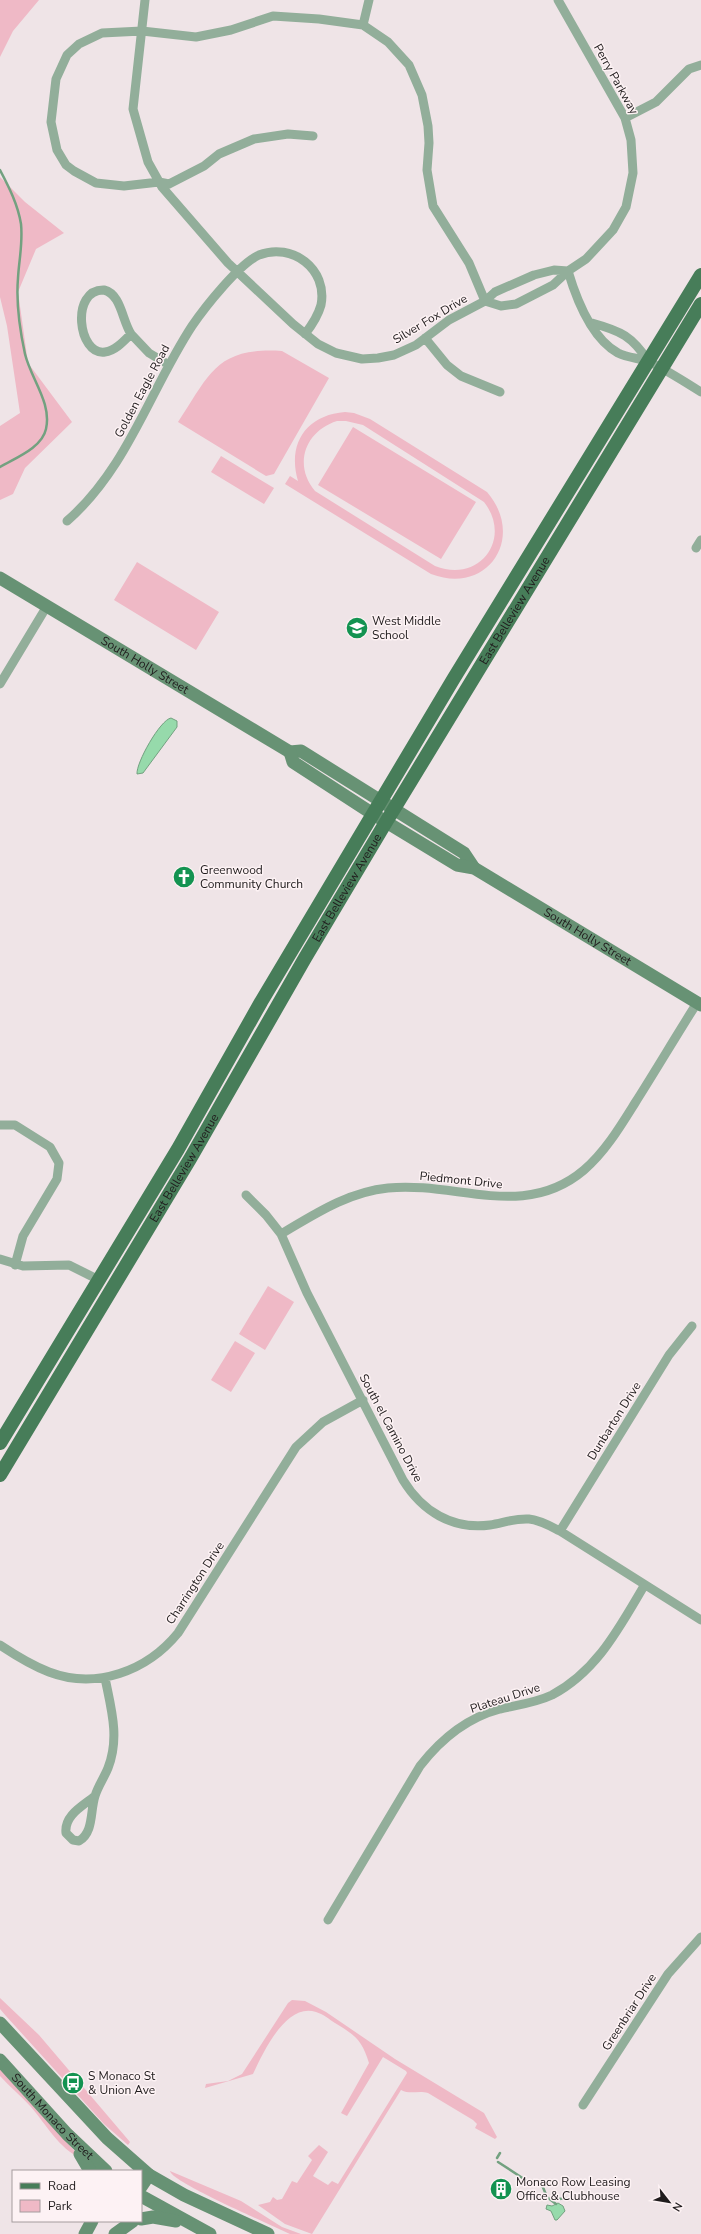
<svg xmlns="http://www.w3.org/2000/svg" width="701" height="2234" viewBox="0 0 701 2234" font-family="'Nunito Sans',sans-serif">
	<rect width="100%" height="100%" fill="#efe4e7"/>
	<!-- green -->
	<path fill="#efb9c6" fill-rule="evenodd" d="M 0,0 L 39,0 L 13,31 L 0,57 Z
		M 0,177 L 25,202 L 64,233 L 36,249 L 18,292 L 28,363 L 72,422 L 25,468 L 13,494 L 0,500 L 0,426 L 20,413 L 7,326 L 0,297 Z
		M 282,351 L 329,378 L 274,474 L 266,476 L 178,422 C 210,374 216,347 282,351 Z
		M 345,412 L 354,413 L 370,419 L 487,492 C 526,537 488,596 431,574 L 285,484 L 290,476 L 298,481 C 287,444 306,415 345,412 ZM 337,421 L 346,421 L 363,425 L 484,502 C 513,539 479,584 435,566 L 315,491 C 293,465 305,431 337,421 Z
		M 353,427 L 476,502 L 441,559 L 318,485 Z
		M 221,456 L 274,488 L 264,504 L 211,472 Z
		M 137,562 L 219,612 L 196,650 L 114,600 Z
		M 268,1286 L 294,1302 L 265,1350 L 239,1334 Z
		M 235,1341 L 255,1353 L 231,1392 L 211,1380 Z
		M 0,1998 L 39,2035 L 130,2142 L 128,2145 L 104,2124 L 6,2016 L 0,2009 Z
		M 292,2000 L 305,2001 L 326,2012 L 395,2059 L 484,2113 L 497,2137 L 495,2139 L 475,2128 L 477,2124 L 473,2120 L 428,2093 C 418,2090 411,2095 401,2090 L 312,2234 L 285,2224 L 258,2205 L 270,2202 L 273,2197 L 277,2200 L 282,2199 L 292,2181 L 297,2183 L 312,2160 L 308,2156 L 319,2145 L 328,2152 L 313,2176 L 328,2185 L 332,2181 L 338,2184 L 407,2073 L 406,2071 L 383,2057 L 347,2116 L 341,2113 L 369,2063 C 362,2040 355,2035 335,2023 C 329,2019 323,2014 316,2012 C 286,2002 263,2053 253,2074 L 205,2088 L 206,2084 L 228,2081 L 242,2074 L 288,2003 Z
		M 0,2069 L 81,2158 C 59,2149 46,2124 31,2107 C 21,2096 10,2087 0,2076 Z
		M 170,2171 L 241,2201 L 282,2227 L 301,2234 L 290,2234 C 274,2226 171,2182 170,2171 Z"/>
	<!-- water -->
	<path fill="#96daab" stroke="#73a180" d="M 171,718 L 177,721 L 177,727 L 143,773 L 137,774 C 136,763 160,720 171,718 Z
		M 558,2203 L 563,2206 L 565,2211 L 557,2220 L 555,2220 L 551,2211 L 546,2209 L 547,2205 L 552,2206 Z"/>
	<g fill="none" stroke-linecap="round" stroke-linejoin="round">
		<!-- stream -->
		<path stroke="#73a180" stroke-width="2.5" d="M 0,170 C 9,187 18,205 21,224 C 23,243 19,260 18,278 C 16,302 20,331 25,354 C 31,379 52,403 46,429 C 42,448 15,458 0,467
			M 497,2158 L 500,2153
			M 498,2162 L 527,2181 L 537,2181
			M 542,2185 L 547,2197 L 556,2204
			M 554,2200 L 565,2198"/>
		<!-- street -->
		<path stroke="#92ae9a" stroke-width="9" d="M 145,0 L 133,109 L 148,162 L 162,187 L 228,263 L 293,324 L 318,344 L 336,353 L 362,359 L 378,358 L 394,355 L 416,345 L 449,320 L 485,301 L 495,292 L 534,275 L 554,270 L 568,271
			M 363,25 L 369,0
			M 625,118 L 656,102 L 689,69 L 701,65
			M 313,136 L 288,134 L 254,139 L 219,154 L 204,166 L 169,184 L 159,182 L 124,186 L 96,183 L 74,171 L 66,165 L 57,150 L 51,122 L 56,79 L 67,55 L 79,44 L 102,33 L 142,31 L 196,37 L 231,30 L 273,16 L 319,19 L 363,25 L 388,42 L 409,65 L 422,95 L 428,126 L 429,143 L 427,170 L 433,206 L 469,263 L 485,301
			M 568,271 C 576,298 591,338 618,353 C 628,358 640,358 650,362 C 668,371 685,382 701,392
			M 104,290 C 121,294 122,320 131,334 C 124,341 115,351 105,352 C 78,356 70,289 104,290 Z
			M 485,301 L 501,306 L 516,304 L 553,285 L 568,271 L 586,259 L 613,230 L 626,207 L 633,173 L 631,140 L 625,118 L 558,0
			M 592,323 C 621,331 632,336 649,362
			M 131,334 L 149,353 L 169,365
			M 425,338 L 447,365 L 461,376 L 500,392
			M 67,521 C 127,469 150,390 192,326 C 205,307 239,264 259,255 C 292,242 328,269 321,305 C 318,316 312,325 305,334
			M 696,548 L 701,540
			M 0,684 L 47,606
			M 0,1125 L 15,1125 L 50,1147 L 59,1163 L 57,1179 L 23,1236 L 15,1265
			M 246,1195 L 266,1215 L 281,1234 L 307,1293 L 403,1480 C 422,1511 452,1530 490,1525 C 503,1523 515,1518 529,1519 C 540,1520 550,1526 560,1531 L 701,1620
			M 281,1234 C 315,1214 348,1192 388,1188 C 456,1181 524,1221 584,1170 C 605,1152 620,1127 635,1103 C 656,1070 676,1036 697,1003
			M 0,1259 L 23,1266 L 69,1265 L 99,1280
			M 560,1531 L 669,1355 L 692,1326
			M 0,1645 C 15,1655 31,1665 49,1672 C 96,1690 147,1671 178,1633 L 296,1447 L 323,1422 L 363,1400
			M 95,1796 C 83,1806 64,1815 66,1833 L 73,1840 L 79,1841 C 94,1832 90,1811 95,1796 C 98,1786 104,1778 108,1768 C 120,1738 111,1708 105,1678
			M 328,1920 L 420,1766 C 441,1739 466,1718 500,1709 C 517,1705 535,1703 552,1695 C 597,1671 619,1628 644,1586
			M 583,2105 L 668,1974 L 701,1937"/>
		<!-- secondary -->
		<g stroke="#679274" stroke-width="13">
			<path id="s1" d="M 0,578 L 290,752 L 301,751 L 464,853 L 474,868"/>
			<path id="s2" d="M 290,752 L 293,762 L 373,814 L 457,865 L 474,868 L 701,1005"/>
			<path d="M 0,2023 L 107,2138 L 149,2175 L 184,2195 L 268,2234"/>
			<path id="s3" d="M 0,2060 L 67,2134 L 106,2171"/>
			<path d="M 80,2154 L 90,2171"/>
			<path d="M 141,2187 L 149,2175"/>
			<path d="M 141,2196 L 210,2234"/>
			<path d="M 141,2219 L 153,2217 L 176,2221"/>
			<path d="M 85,2234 L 92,2221"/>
			<path d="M 115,2234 L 133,2221"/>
		</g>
		<!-- primary -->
		<g stroke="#477d59" stroke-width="14">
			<path d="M 0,1443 L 178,1149 L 261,1002 L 454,678 L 701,275"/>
			<path id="s4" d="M 0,1475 L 190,1159 L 305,958 L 386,822 L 701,304"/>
		</g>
	</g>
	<!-- icons -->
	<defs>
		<g id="school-disc" transform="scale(1.15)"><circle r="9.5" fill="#139351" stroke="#fdf2f4"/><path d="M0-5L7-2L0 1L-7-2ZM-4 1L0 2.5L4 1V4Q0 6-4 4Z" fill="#fff"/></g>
		<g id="church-disc" transform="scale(1.15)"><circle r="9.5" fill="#139351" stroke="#fdf2f4"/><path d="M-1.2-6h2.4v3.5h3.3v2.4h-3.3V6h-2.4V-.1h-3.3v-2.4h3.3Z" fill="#fff"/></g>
		<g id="bus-disc" transform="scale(1.15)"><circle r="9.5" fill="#139351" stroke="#fdf2f4"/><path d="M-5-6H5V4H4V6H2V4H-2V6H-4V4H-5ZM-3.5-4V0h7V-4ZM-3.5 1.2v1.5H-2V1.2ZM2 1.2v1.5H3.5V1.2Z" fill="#fff"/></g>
		<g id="building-disc" transform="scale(1.15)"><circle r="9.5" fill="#139351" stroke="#fdf2f4"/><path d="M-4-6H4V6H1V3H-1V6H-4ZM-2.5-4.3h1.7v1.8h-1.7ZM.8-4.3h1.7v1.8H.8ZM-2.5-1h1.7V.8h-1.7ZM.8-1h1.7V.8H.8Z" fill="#fff"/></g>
	</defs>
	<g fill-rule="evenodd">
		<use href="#school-disc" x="357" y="628"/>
		<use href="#church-disc" x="184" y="877"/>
		<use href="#bus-disc" x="73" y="2083"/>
		<use href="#building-disc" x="501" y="2189"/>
	</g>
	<g text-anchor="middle" stroke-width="3" stroke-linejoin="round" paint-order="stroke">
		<!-- street labels -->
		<g font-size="12" fill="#201c1d" stroke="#fdf2f4">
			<text transform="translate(616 79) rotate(61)" y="4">Perry Parkway</text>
			<text transform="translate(430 319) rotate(-31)" y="4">Silver Fox Drive</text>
			<text transform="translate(142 391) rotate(-62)" y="4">Golden Eagle Road</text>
			<text dy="4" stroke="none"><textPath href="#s4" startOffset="1006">East Belleview Avenue</textPath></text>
			<text dy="4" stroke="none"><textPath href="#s1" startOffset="169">South Holly Street</textPath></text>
			<text dy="4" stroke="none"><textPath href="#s4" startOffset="682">East Belleview Avenue</textPath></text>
			<text dy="4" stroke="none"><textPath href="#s2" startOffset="354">South Holly Street</textPath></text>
			<text dy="4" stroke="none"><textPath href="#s4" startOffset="358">East Belleview Avenue</textPath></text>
			<text transform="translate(461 1180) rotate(6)" y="4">Piedmont Drive</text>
			<text transform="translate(614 1421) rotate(-58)" y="4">Dunbarton Drive</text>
			<text transform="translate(391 1428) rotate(62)" y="4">South el Camino Drive</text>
			<text transform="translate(195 1583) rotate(-57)" y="4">Charrington Drive</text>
			<text transform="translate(505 1698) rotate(-18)" y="4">Plateau Drive</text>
			<text transform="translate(629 2012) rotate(-57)" y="4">Greenbriar Drive</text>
			<text dy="4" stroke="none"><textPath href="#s3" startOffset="77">South Monaco Street</textPath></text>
		</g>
		<!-- poi labels -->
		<g font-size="12" fill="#201c1d" stroke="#fdf2f4" text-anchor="start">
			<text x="372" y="625">West Middle<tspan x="372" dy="14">School</tspan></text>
			<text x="200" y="874">Greenwood<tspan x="200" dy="14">Community Church</tspan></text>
			<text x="88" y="2080">S Monaco St<tspan x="88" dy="14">&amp; Union Ave</tspan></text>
			<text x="516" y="2186">Monaco Row Leasing<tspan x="516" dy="14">Office &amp; Clubhouse</tspan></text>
		</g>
	</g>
	<!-- legend -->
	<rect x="12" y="2170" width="130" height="52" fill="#fdf2f4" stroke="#a59c9e"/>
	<rect x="20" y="2183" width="20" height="6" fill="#477d59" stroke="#a59c9e"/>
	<text x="48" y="2190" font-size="12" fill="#201c1d">Road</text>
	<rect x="20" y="2200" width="20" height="12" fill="#efb9c6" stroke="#a59c9e"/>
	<text x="48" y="2210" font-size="12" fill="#201c1d">Park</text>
	<!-- north arrow -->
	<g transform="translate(669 2202) rotate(121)" stroke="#fdf2f4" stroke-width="3" paint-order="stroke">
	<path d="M0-3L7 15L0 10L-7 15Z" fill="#201c1d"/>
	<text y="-6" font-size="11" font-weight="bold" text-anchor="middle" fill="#201c1d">N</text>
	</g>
</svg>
